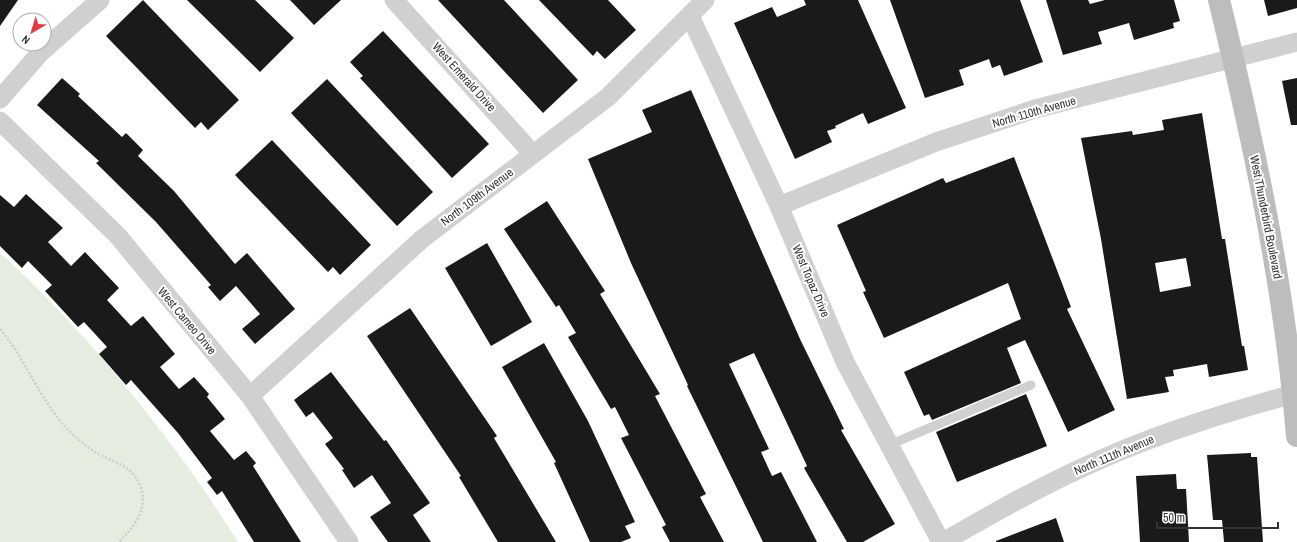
<svg xmlns="http://www.w3.org/2000/svg" width="1297" height="542" viewBox="0 0 1297 542" font-family="'Archivo Narrow',sans-serif">
	<rect width="100%" height="100%" fill="#fff"/>
	<!-- green -->
	<path fill="#e6ecdf" d="M 0,253 C 68,314 128,386 182,459 C 202,486 220,514 238,542 L 0,542 Z"/>
	<!-- building -->
	<path fill="#1a1a1a" fill-rule="evenodd" d="M 0,0 L 18,0 L 0,26 Z
		M 143,0 L 239,100 L 208,130 L 201,122 L 195,128 L 106,36 Z
		M 187,0 L 255,0 L 294,38 L 260,72 Z
		M 290,0 L 341,0 L 314,25 Z
		M 438,0 L 504,0 L 578,80 L 543,113 Z
		M 539,0 L 608,0 L 636,30 L 605,59 L 597,51 L 593,56 Z
		M 804,0 L 858,0 L 906,108 L 868,124 L 863,113 L 835,126 L 836,128 L 827,131 L 832,142 L 795,159 L 734,23 L 772,7 L 777,17 L 806,5 Z
		M 890,0 L 1020,0 L 1043,62 L 1004,76 L 1000,65 L 992,68 L 989,59 L 959,70 L 964,85 L 925,98 Z
		M 1046,0 L 1088,0 L 1090,4 L 1105,0 L 1174,0 L 1180,21 L 1173,23 L 1174,28 L 1134,40 L 1129,23 L 1098,32 L 1102,44 L 1063,55 Z
		M 1264,0 L 1297,0 L 1297,8 L 1268,16 Z
		M 383,31 L 489,144 L 452,178 L 360,78 L 363,76 L 350,62 Z
		M 62,78 L 80,94 L 78,96 L 122,137 L 126,133 L 143,150 L 138,156 L 174,191 L 235,264 L 247,253 L 295,309 L 255,344 L 242,329 L 260,314 L 236,286 L 220,301 L 208,287 L 211,285 L 156,222 L 96,163 L 99,161 L 37,105 Z
		M 1297,78 L 1297,125 L 1291,125 L 1282,81 Z
		M 327,79 L 433,192 L 397,226 L 291,113 Z
		M 691,90 L 800,339 L 844,429 L 841,430 L 895,524 L 863,542 L 847,542 L 804,468 L 807,466 L 754,353 L 729,364 L 769,449 L 761,452 L 772,476 L 781,472 L 817,542 L 763,542 L 687,386 L 688,385 L 631,263 L 588,159 L 652,132 L 642,110 Z
		M 1202,113 L 1222,239 L 1225,239 L 1242,346 L 1244,346 L 1248,370 L 1209,377 L 1207,364 L 1173,370 L 1174,376 L 1165,377 L 1169,392 L 1127,399 L 1101,239 L 1081,138 L 1132,131 L 1133,135 L 1164,130 L 1162,120 ZM 1186,258 L 1191,286 L 1160,292 L 1155,263 Z
		M 272,140 L 371,245 L 340,275 L 333,267 L 328,272 L 235,175 Z
		M 1014,157 L 1071,307 L 1067,309 L 1115,410 L 1068,432 L 1025,340 L 1007,348 L 1021,383 L 932,420 L 929,414 L 924,416 L 904,372 L 1021,319 L 1008,283 L 884,338 L 863,292 L 866,291 L 837,225 L 943,178 L 946,183 Z
		M 26,194 L 63,228 L 48,242 L 71,266 L 85,252 L 119,288 L 107,300 L 131,326 L 143,316 L 175,354 L 160,367 L 179,389 L 194,377 L 209,394 L 207,397 L 225,419 L 210,431 L 234,460 L 246,451 L 256,463 L 253,466 L 301,542 L 254,542 L 222,491 L 217,495 L 207,482 L 212,478 L 178,433 L 131,380 L 126,385 L 99,354 L 107,347 L 84,322 L 78,327 L 45,291 L 52,285 L 28,261 L 22,268 L 0,246 L 0,195 L 14,207 Z
		M 547,201 L 605,291 L 600,294 L 660,394 L 655,396 L 706,494 L 700,497 L 724,542 L 670,542 L 662,527 L 666,525 L 621,438 L 629,435 L 615,407 L 611,409 L 568,337 L 576,333 L 559,305 L 556,307 L 504,229 Z
		M 487,243 L 532,322 L 491,346 L 445,268 Z
		M 410,308 L 497,436 L 494,438 L 556,542 L 498,542 L 459,477 L 461,476 L 367,336 Z
		M 544,343 L 588,421 L 635,522 L 625,526 L 631,538 L 621,542 L 590,542 L 554,463 L 556,462 L 502,367 Z
		M 331,372 L 384,441 L 386,440 L 430,503 L 413,515 L 431,542 L 388,542 L 370,517 L 391,503 L 372,475 L 354,488 L 342,470 L 344,469 L 325,444 L 333,438 L 313,412 L 306,417 L 294,400 Z
		M 1026,394 L 1047,446 L 957,482 L 936,432 Z
		M 1251,453 L 1251,457 L 1257,457 L 1263,542 L 1224,542 L 1222,520 L 1213,520 L 1207,455 Z
		M 1176,474 L 1177,489 L 1186,489 L 1189,542 L 1140,542 L 1136,476 Z
		M 1056,518 L 1064,542 L 996,542 L 996,541 Z"/>
	<g fill="none" stroke-linecap="round" stroke-linejoin="round">
		<!-- path -->
		<path stroke="#cdcdcd" stroke-width="2.5" stroke-dasharray="2 2" stroke-linecap="butt" d="M 0,329 C 28,362 41,404 72,434 C 81,442 90,450 101,455 C 115,463 129,465 138,481 C 151,505 136,525 119,542"/>
		<!-- lane -->
		<path stroke="#d0d0d0" stroke-width="9" d="M 889,445 L 1031,385"/>
		<!-- street -->
		<path stroke="#d0d0d0" stroke-width="19" d="M 394,0 L 533,154
			M 690,16 L 779,206 L 845,362 L 941,542
			M 0,99 L 41,52 L 100,0
			M 0,121 L 118,236 L 250,396 L 349,542
			M 779,206 L 936,142 L 1035,109 L 1297,42
			M 250,396 L 422,239 L 608,97 L 705,0
			M 943,542 C 995,512 1048,482 1104,458 C 1165,431 1229,412 1293,394"/>
		<!-- secondary -->
		<path stroke="#bdbdbd" stroke-width="22" d="M 1219,0 C 1254,143 1285,289 1297,436"/>
	</g>
	<g text-anchor="middle" stroke-width="4" stroke-linejoin="round" paint-order="stroke">
		<!-- street labels -->
		<g font-size="12" fill="#333" stroke="#fff">
			<text transform="translate(464 77) rotate(48)" y="4">West Emerald Drive</text>
			<text transform="translate(1034 112) rotate(-16)" y="4">North 110th Avenue</text>
			<text transform="translate(477 197) rotate(-37)" y="4">North 109th Avenue</text>
			<text transform="translate(1266 217) rotate(79)" y="4">West Thunderbird Boulevard</text>
			<text transform="translate(811 281) rotate(67)" y="4">West Topaz Drive</text>
			<text transform="translate(187 321) rotate(50)" y="4">West Cameo Drive</text>
			<text transform="translate(1114 455) rotate(-23)" y="4">North 111th Avenue</text>
		</g>
	</g>
	<!-- north arrow -->
	<g transform="translate(32 32) rotate(218)"><circle r="19" fill="#ffffff" stroke="#adadad"/>
	<path d="M0-3L7 15L0 10L-7 15Z" fill="#e63946"/>
	<text y="-6" font-size="11" font-weight="bold" text-anchor="middle" fill="#333333">N</text>
	</g>
	<!-- scale -->
	<path d="M1157 522v6h121v-6" fill="none" stroke="#333333" stroke-width="2"/>
	<text x="1163" y="522" font-size="12" fill="#333333" stroke="#ffffff" stroke-width="3" paint-order="stroke">50 m</text>
</svg>
